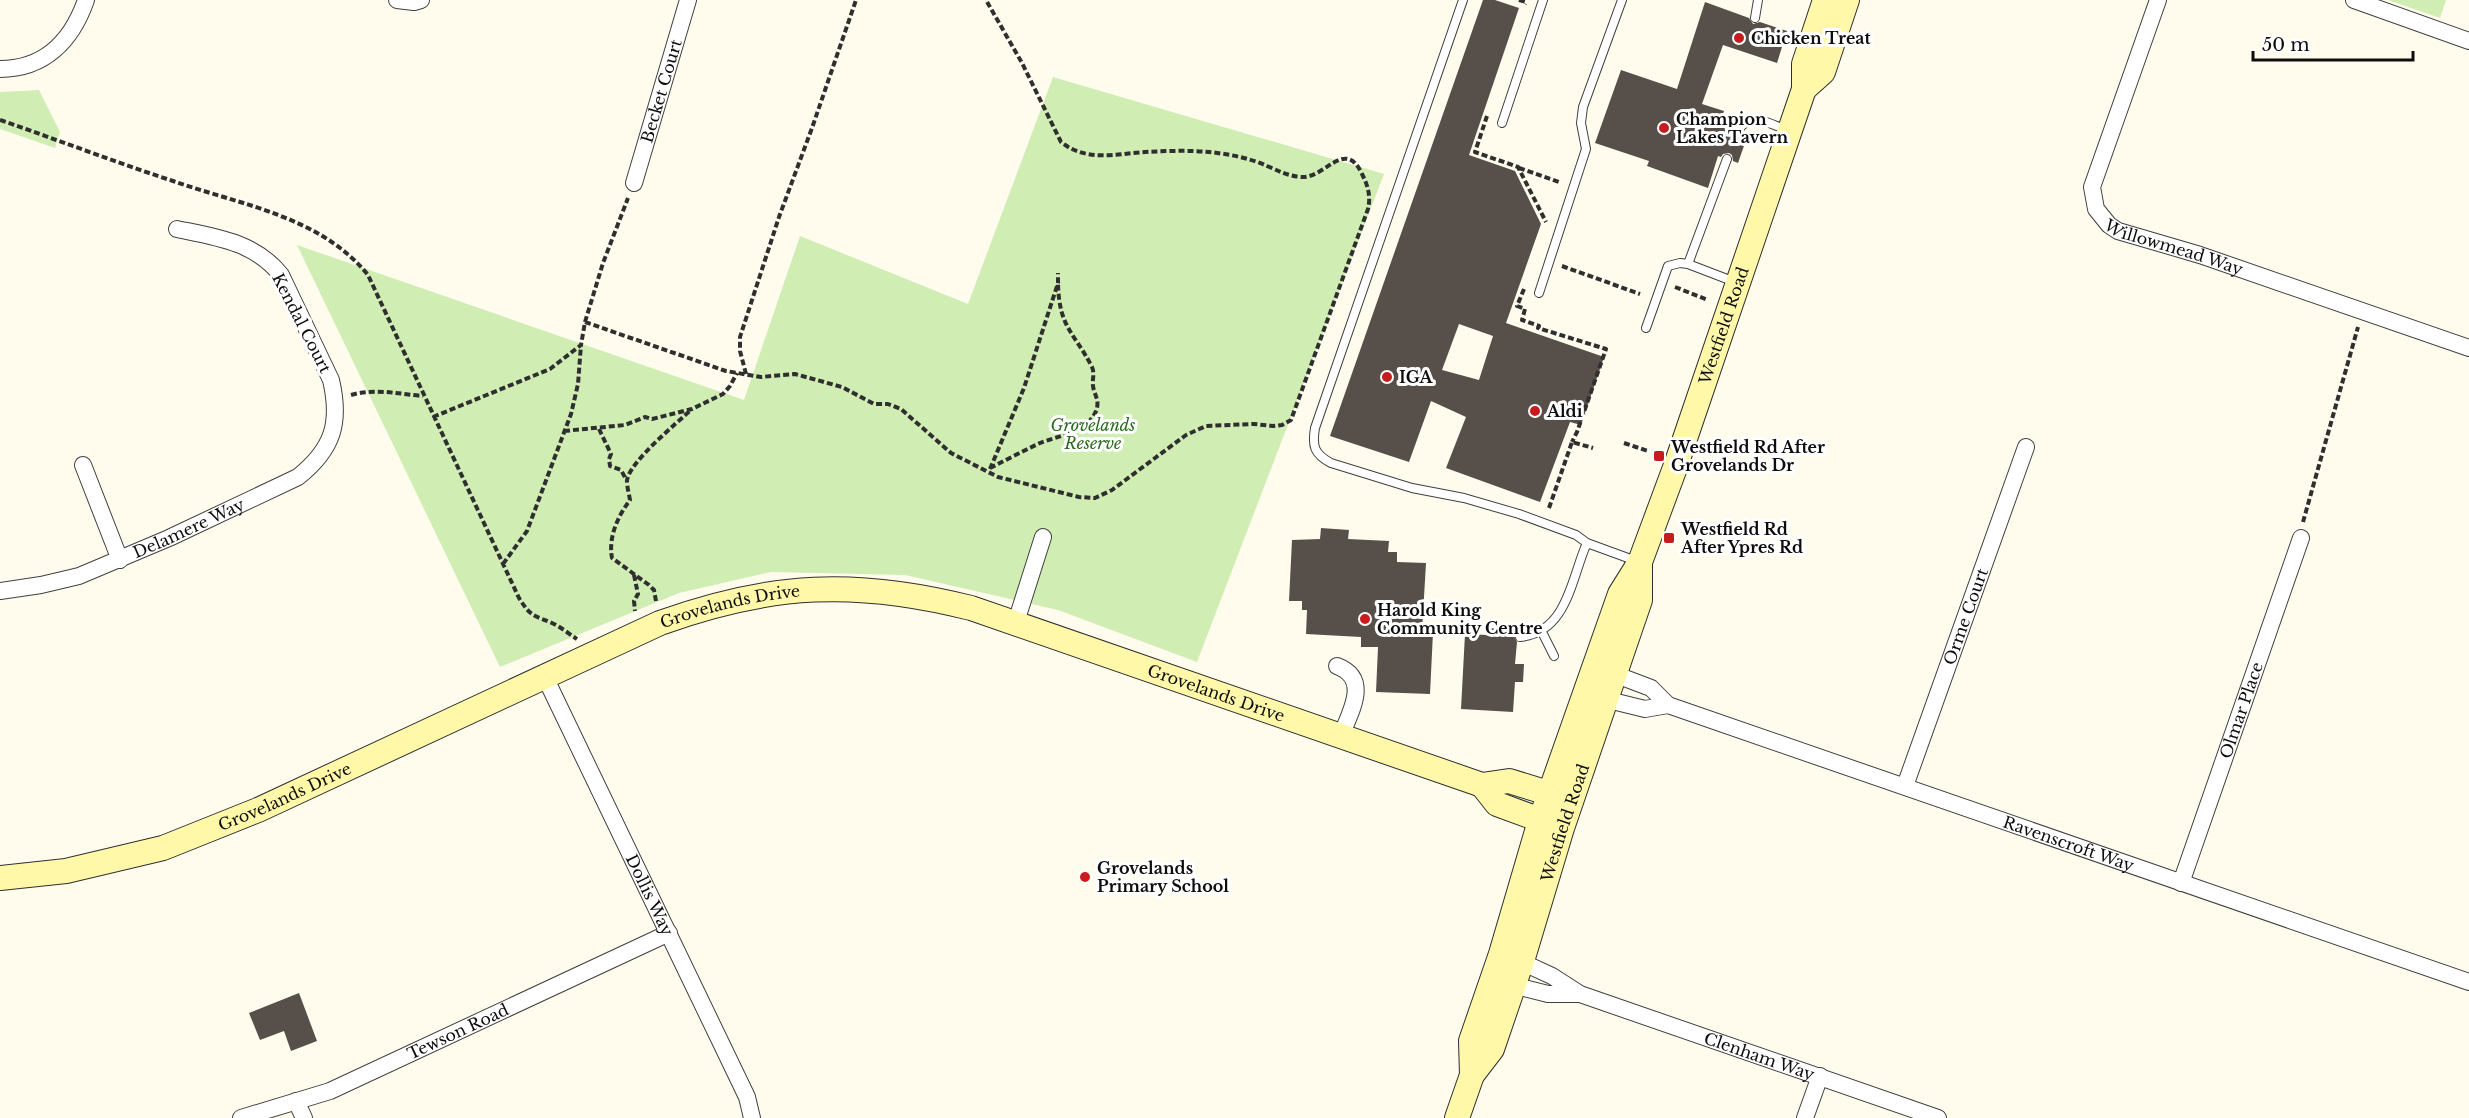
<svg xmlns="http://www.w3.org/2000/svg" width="2469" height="1118" viewBox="0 0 2469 1118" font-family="'Libre Baskerville',serif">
	<rect width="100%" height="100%" fill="#fffcee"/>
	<!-- green -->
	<path fill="#d0edb4" d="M 2388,0 L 2446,0 L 2440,18 Z
		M 1053,77 L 1384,174 L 1197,662 L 1058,610 L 905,575 L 771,572 L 679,593 L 500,667 L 297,245 L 744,400 L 800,236 L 968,304 Z
		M 39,90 L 60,132 L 55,148 L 0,129 L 0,92 Z"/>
	<!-- building -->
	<path fill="#574f49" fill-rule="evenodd" d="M 1483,0 L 1495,0 L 1519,8 L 1469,155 L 1515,171 L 1541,224 L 1506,323 L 1604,357 L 1581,425 L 1570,422 L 1540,502 L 1446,468 L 1466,417 L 1431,401 L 1409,462 L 1330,436 ZM 1459,324 L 1493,336 L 1479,380 L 1442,370 Z
		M 1705,2 L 1749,18 L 1753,24 L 1760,22 L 1787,31 L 1777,63 L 1723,45 L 1702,104 L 1724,111 L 1721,120 L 1729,123 L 1725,133 L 1729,135 L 1731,141 L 1737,142 L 1741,139 L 1746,140 L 1738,163 L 1733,161 L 1732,155 L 1729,153 L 1723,154 L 1721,157 L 1718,156 L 1708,188 L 1647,166 L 1649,161 L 1595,143 L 1621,70 L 1677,89 Z
		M 1321,528 L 1349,530 L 1348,539 L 1389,541 L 1388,552 L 1397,552 L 1397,562 L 1426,563 L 1422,631 L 1433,632 L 1430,694 L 1376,692 L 1378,647 L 1361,647 L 1361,637 L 1306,634 L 1307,610 L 1302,610 L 1302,601 L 1289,601 L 1292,540 L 1320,539 Z
		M 1488,628 L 1517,630 L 1514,636 L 1517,642 L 1515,664 L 1524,664 L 1523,682 L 1515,682 L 1513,712 L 1461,709 L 1465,634 L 1487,635 Z
		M 299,993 L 317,1041 L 291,1051 L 284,1031 L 260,1040 L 249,1013 Z"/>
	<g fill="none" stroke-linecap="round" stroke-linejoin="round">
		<!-- lane casing -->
		<g stroke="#404040" stroke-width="10">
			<path id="lane" d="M 1463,0 L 1315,428 C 1312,446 1314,454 1331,463 L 1412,488 L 1464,498 L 1519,514 L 1576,535 L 1587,543 L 1639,562
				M 1755,18 L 1758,0
				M 1502,123 L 1543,0
				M 1735,136 C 1749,109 1764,122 1787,130
				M 1688,264 L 1735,282
				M 1539,293 L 1586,149 L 1581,123 L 1583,107 L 1622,0
				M 1646,328 L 1668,266 L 1680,263 L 1688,264 L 1727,159
				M 1542,632 L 1554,656
				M 1520,637 C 1568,632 1571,578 1587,543"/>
		</g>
		<!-- street casing -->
		<g stroke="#404040" stroke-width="18">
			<g id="street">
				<path d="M 397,0 L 414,2 L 421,0"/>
				<path id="s1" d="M 2158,0 L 2092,187 L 2096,209 L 2109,225 L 2118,231 L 2200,255 L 2469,348"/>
				<path d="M 2354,0 L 2469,41"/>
				<path d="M 0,69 C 45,69 72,40 86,0"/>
				<path id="s2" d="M 634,183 L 688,0"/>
				<path d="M 83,465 L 120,560"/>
				<path id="s3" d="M 0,591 L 41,585 L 79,576 L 169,538 L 298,477 C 333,449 341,423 331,380 L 281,275 C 255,242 216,237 177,229"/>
				<path d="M 1016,622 L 1043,537"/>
				<path d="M 1337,666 C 1371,679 1350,712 1341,736"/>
				<path id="s4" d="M 1606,671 L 1651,688 L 1668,705 L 2469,982"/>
				<path id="s5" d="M 544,675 L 747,1097 L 752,1118"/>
				<path d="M 1596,697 L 1645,709 L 1668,705"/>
				<path id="s6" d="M 1905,786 L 2026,447"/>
				<path id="s7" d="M 2181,883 L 2301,538"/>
				<path id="s8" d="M 1513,958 L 1552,976 L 1580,994 L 1938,1118"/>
				<path d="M 1504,983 L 1548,994 L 1579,994"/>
				<path d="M 296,1101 L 304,1118"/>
				<path id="s9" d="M 241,1118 L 330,1091 L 669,933"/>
				<path d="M 1805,1118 L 1820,1076"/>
			</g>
		</g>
		<!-- secondary casing -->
		<g stroke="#2f2f2f" stroke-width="26">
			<g id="secondary">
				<path d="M 1804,89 L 1823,72 L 1847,0"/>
				<path d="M 1482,785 L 1497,804 L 1554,825"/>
				<path id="s10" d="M 0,878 L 66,871 L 163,848 L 258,810 L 660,623 C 771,583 856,579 971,608 L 1482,785 L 1509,781 L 1571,800"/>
				<path id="s11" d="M 1472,1075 L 1471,1041 L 1501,954 L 1540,821 L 1620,594 L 1640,562 L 1676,465 L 1804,89 L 1804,64 L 1825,0"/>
				<path id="s12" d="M 1457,1118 L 1472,1075 L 1492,1049 L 1522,961 L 1562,828 L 1640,600 L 1640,562"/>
			</g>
		</g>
		<!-- path -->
		<path stroke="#2f2f2f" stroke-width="4" stroke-dasharray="6 3" stroke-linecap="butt" d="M 1519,0 L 1526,2 L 1525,4
			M 1487,116 L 1475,152 L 1518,167 L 1546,222
			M 0,120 C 58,140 115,162 173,181 C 241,205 320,216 368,275 L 519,598 C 531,617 533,615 552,623 C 561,627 569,634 577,639
			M 1519,168 L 1559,182
			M 1562,266 L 1640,294
			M 1675,287 L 1708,300
			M 1524,289 L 1517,306 L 1525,309 L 1522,320 L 1539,326 L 1538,328 L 1606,349 L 1577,432 L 1572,442
			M 585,322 L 603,263 L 628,198
			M 746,374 L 740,351 L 740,337 L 779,217 L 812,128 L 856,0
			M 351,395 C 376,388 398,394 423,396
			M 433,417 L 550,369 L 581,345 L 585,322 L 726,371 L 761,377 L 795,374 L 842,387 L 874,404 L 888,404 L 901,409 L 951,453 L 998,477 L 1079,497 L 1095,498 L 1112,490 L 1186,435 L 1206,426 L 1254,424 L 1273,426 L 1282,425 L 1291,420 L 1368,209 C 1371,196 1368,186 1362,174 C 1345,137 1325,179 1301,177 C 1288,176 1279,171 1267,166 C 1250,158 1228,154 1209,152 C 1188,150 1166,151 1145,152 C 1115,154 1086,162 1061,142 L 1022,63 L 986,0
			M 599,429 L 611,454 L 609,459 L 610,466 L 621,470 L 627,481
			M 564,431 L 625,425 L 645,417 L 652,419 L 692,409 L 723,394 L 730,386 L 737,373
			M 1624,443 L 1648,451
			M 990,468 C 1006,460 1023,451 1040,443 C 1058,436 1091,431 1097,408 C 1099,399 1094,394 1093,386 C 1092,379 1095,374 1092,367 C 1074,332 1059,328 1058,283
			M 990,469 L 1024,388 L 1058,283 L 1058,273
			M 1549,508 L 1572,442 L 1593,448
			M 2303,522 L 2358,327
			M 503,564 L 527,531 L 571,414 L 578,384 L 581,345
			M 634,575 L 638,594 L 634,601 L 635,611
			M 656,601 L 654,590 L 649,585 L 612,558 C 608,537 618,516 630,500 C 629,494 627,487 627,481 C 628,463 678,422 692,409"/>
		<!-- lane -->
		<use href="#lane" stroke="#fff" stroke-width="8"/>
		<!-- street -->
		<use href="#street" stroke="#fff" stroke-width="16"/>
		<!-- secondary -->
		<use href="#secondary" stroke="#fff8a9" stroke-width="24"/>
	</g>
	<!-- markers -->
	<g fill="#c81b1e" stroke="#fff" stroke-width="2">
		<circle cx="1739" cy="38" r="6"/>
		<circle cx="1664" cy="128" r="6"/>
		<circle cx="1387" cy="377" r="6"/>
		<circle cx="1535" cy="411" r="6"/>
		<rect x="1653" y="450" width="12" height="12" rx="3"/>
		<rect x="1663" y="532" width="12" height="12" rx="3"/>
		<circle cx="1365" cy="619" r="6"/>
		<circle cx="1085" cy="877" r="6"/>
	</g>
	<g text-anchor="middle" stroke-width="6" stroke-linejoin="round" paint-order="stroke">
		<!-- poi labels -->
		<g font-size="16" font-weight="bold" fill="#0d0d0d" stroke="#fff" text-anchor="start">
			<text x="1751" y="44">Chicken Treat</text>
			<text x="1676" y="125">Champion<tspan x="1676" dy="18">Lakes Tavern</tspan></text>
			<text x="1399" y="383">IGA</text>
			<text x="1547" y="417">Aldi</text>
			<text x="1671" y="453">Westfield Rd After<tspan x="1671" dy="18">Grovelands Dr</tspan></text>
			<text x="1681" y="535">Westfield Rd<tspan x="1681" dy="18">After Ypres Rd</tspan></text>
			<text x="1377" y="616">Harold King<tspan x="1377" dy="18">Community Centre</tspan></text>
			<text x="1097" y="874">Grovelands<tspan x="1097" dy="18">Primary School</tspan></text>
		</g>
		<!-- street labels -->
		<g font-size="16" fill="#0d0d0d" stroke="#fff">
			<text dy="6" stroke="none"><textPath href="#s2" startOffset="96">Becket Court</textPath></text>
			<text dy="6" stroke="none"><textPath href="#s1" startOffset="310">Willowmead Way</textPath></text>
			<text transform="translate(302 323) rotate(63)" y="6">Kendal Court</text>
			<text dy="6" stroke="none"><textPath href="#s11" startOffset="794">Westfield Road</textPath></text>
			<text dy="6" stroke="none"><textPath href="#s3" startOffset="200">Delamere Way</textPath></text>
			<text dy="6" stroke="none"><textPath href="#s10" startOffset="784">Grovelands Drive</textPath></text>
			<text dy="6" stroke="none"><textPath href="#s6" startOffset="180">Orme Court</textPath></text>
			<text dy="6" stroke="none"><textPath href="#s10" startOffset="1288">Grovelands Drive</textPath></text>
			<text dy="6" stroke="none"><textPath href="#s7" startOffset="183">Olmar Place</textPath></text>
			<text dy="6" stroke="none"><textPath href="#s10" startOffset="298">Grovelands Drive</textPath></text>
			<text dy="6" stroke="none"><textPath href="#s12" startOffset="316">Westfield Road</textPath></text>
			<text dy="6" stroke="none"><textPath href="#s4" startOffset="496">Ravenscroft Way</textPath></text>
			<text dy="6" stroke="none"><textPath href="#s5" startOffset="244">Dollis Way</textPath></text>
			<text dy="6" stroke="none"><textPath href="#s9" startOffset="234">Tewson Road</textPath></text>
			<text dy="6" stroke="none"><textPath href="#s8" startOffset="266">Clenham Way</textPath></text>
		</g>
		<!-- park labels -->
		<g font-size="16" font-style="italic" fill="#276a19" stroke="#fff">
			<text x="1093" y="431">Grovelands<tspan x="1093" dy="18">Reserve</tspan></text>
		</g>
	</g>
	<!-- scale -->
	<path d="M2253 51v9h160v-9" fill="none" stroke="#0d0d0d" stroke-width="3"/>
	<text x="2262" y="51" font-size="18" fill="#0d0d0d" stroke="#ffffff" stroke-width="4.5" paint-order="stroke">50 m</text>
</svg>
